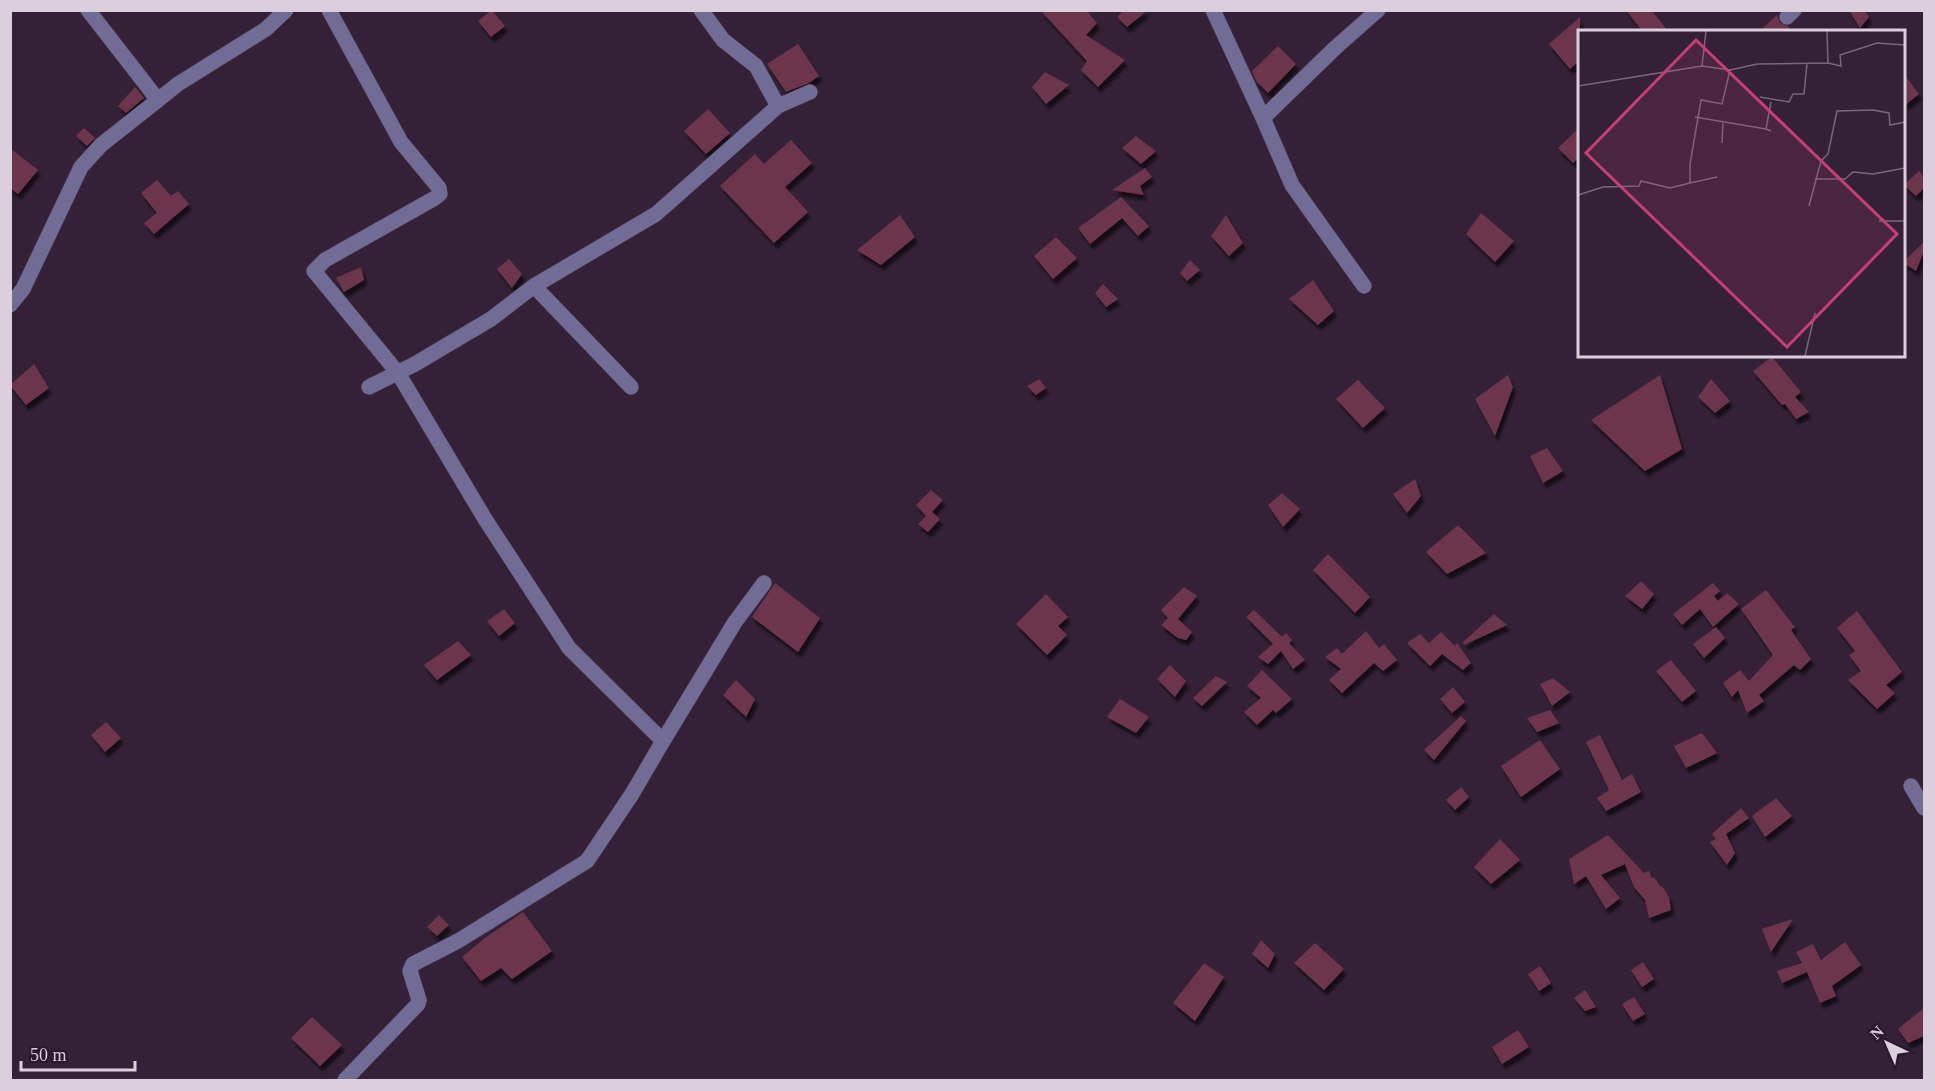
<svg xmlns="http://www.w3.org/2000/svg" width="1935" height="1091" viewBox="0 0 1935 1091" font-family="Georgia,serif">
	<defs>
		<filter id="shadow"><feDropShadow dx="3" dy="5.5" stdDeviation="1.5" flood-color="#0009"/></filter>
	</defs>
	<rect width="100%" height="100%" fill="#342137"/>
	<!-- building -->
	<path fill="#6c354b" filter="url(#shadow)" d="M 492,10 L 505,26 L 491,37 L 478,21 Z
		M 1040,10 L 1086,10 L 1097,23 L 1086,35 L 1125,60 L 1098,87 L 1081,70 L 1087,61 Z
		M 1124,10 L 1148,10 L 1127,27 L 1117,17 Z
		M 1626,10 L 1651,10 L 1669,32 L 1643,32 Z
		M 1849,10 L 1864,10 L 1869,17 L 1860,28 Z
		M 1777,15 L 1780,23 L 1788,26 L 1792,32 L 1759,32 Z
		M 1580,17 L 1580,60 L 1570,69 L 1549,44 Z
		M 798,44 L 819,76 L 809,83 L 786,92 L 767,64 Z
		M 1278,46 L 1296,64 L 1268,93 L 1256,81 L 1252,71 Z
		M 1045,72 L 1069,85 L 1046,104 L 1032,87 Z
		M 1904,74 L 1919,94 L 1904,106 Z
		M 135,87 L 144,98 L 126,113 L 118,106 Z
		M 708,109 L 730,133 L 706,154 L 684,131 Z
		M 1580,127 L 1580,156 L 1573,163 L 1558,148 Z
		M 84,128 L 95,138 L 87,146 L 76,136 Z
		M 1136,136 L 1156,151 L 1141,164 L 1122,148 Z
		M 791,140 L 812,163 L 785,187 L 808,212 L 774,243 L 720,186 L 755,154 L 764,164 Z
		M 10,148 L 38,170 L 18,194 L 10,188 Z
		M 1145,168 L 1152,177 L 1140,186 L 1144,195 L 1112,190 Z
		M 1919,171 L 1924,177 L 1924,188 L 1916,196 L 1904,185 Z
		M 157,180 L 171,196 L 178,191 L 189,204 L 154,234 L 144,223 L 157,213 L 141,193 Z
		M 1121,197 L 1149,226 L 1138,236 L 1122,218 L 1090,244 L 1078,228 Z
		M 1481,213 L 1514,241 L 1495,262 L 1466,234 Z
		M 900,215 L 915,237 L 881,265 L 857,250 Z
		M 1226,215 L 1243,243 L 1229,256 L 1211,236 Z
		M 1056,237 L 1077,258 L 1053,279 L 1034,256 Z
		M 1924,242 L 1924,251 L 1916,271 L 1904,263 L 1904,261 Z
		M 509,259 L 522,274 L 512,288 L 497,269 Z
		M 1190,260 L 1200,270 L 1187,281 L 1180,273 Z
		M 361,267 L 364,280 L 344,292 L 336,278 Z
		M 1313,280 L 1334,311 L 1318,325 L 1289,299 Z
		M 1103,284 L 1118,299 L 1106,307 L 1095,293 Z
		M 1772,357 L 1801,392 L 1795,397 L 1809,412 L 1796,419 L 1785,404 L 1782,405 L 1753,371 Z
		M 34,364 L 49,388 L 26,405 L 10,385 Z
		M 1508,375 L 1513,387 L 1495,436 L 1475,399 Z
		M 1660,375 L 1682,449 L 1645,471 L 1591,420 Z
		M 1039,379 L 1046,388 L 1036,395 L 1027,386 Z
		M 1711,379 L 1730,401 L 1715,413 L 1698,397 Z
		M 1358,380 L 1385,408 L 1363,428 L 1336,399 Z
		M 1547,448 L 1563,471 L 1543,483 L 1530,456 Z
		M 1415,479 L 1421,496 L 1407,513 L 1393,494 Z
		M 931,490 L 943,500 L 932,512 L 940,519 L 928,532 L 918,524 L 926,516 L 916,505 Z
		M 1282,493 L 1300,509 L 1283,527 L 1268,505 Z
		M 1458,525 L 1486,553 L 1447,574 L 1426,552 Z
		M 1328,554 L 1370,597 L 1355,613 L 1313,570 Z
		M 1641,581 L 1654,594 L 1642,609 L 1625,596 Z
		M 775,583 L 820,618 L 798,652 L 752,617 Z
		M 1713,583 L 1720,591 L 1714,596 L 1718,601 L 1727,593 L 1739,604 L 1713,627 L 1700,609 L 1682,625 L 1673,614 Z
		M 1184,587 L 1197,596 L 1178,619 L 1192,632 L 1186,640 L 1178,638 L 1161,625 L 1168,618 L 1161,610 Z
		M 1766,590 L 1795,627 L 1791,630 L 1811,659 L 1800,670 L 1794,665 L 1759,695 L 1764,701 L 1747,713 L 1738,690 L 1732,697 L 1723,683 L 1740,670 L 1749,681 L 1773,655 L 1741,609 Z
		M 1046,594 L 1068,617 L 1058,626 L 1067,635 L 1047,655 L 1016,624 Z
		M 504,609 L 515,623 L 499,636 L 487,621 Z
		M 1254,610 L 1282,637 L 1286,633 L 1292,640 L 1289,643 L 1305,660 L 1293,669 L 1281,651 L 1268,664 L 1258,657 L 1273,644 L 1246,617 Z
		M 1857,611 L 1902,672 L 1886,685 L 1895,693 L 1877,709 L 1848,680 L 1861,671 L 1849,655 L 1855,651 L 1837,628 Z
		M 1494,614 L 1507,625 L 1464,645 L 1463,642 Z
		M 1716,627 L 1725,638 L 1704,658 L 1693,644 Z
		M 1366,631 L 1379,648 L 1384,644 L 1397,660 L 1383,671 L 1374,663 L 1342,693 L 1329,680 L 1341,669 L 1325,657 L 1337,648 L 1342,654 Z
		M 1441,632 L 1455,646 L 1457,643 L 1471,663 L 1463,670 L 1442,654 L 1430,666 L 1407,643 L 1420,634 L 1429,643 Z
		M 458,641 L 471,655 L 437,680 L 424,665 Z
		M 1671,660 L 1696,691 L 1682,702 L 1656,671 Z
		M 1170,665 L 1186,681 L 1175,697 L 1157,679 Z
		M 1262,670 L 1292,699 L 1276,713 L 1273,710 L 1257,725 L 1244,712 L 1261,698 L 1247,686 Z
		M 1216,676 L 1227,682 L 1202,706 L 1193,698 Z
		M 1553,678 L 1570,692 L 1552,706 L 1540,684 Z
		M 736,680 L 755,699 L 746,717 L 723,695 Z
		M 1453,687 L 1465,702 L 1452,713 L 1440,699 Z
		M 1120,699 L 1149,717 L 1136,733 L 1107,717 Z
		M 1550,710 L 1559,723 L 1537,732 L 1527,718 Z
		M 1461,716 L 1466,721 L 1434,760 L 1424,750 Z
		M 106,722 L 121,738 L 105,752 L 91,735 Z
		M 1702,733 L 1717,753 L 1686,768 L 1674,746 Z
		M 1600,735 L 1622,780 L 1632,774 L 1641,792 L 1606,811 L 1597,798 L 1609,790 L 1586,742 Z
		M 1540,740 L 1560,769 L 1521,797 L 1501,766 Z
		M 1461,787 L 1469,797 L 1455,810 L 1446,800 Z
		M 1776,798 L 1792,816 L 1765,837 L 1752,816 Z
		M 1741,808 L 1749,818 L 1726,834 L 1735,853 L 1727,865 L 1710,842 L 1716,839 L 1712,834 Z
		M 1608,835 L 1644,873 L 1649,871 L 1652,878 L 1654,877 L 1661,887 L 1662,886 L 1669,897 L 1671,910 L 1649,918 L 1645,900 L 1634,887 L 1625,864 L 1601,875 L 1620,898 L 1606,909 L 1586,876 L 1574,884 L 1569,859 Z
		M 1500,839 L 1520,860 L 1491,884 L 1474,867 Z
		M 523,912 L 552,951 L 512,979 L 501,968 L 481,981 L 462,957 L 485,938 Z
		M 439,915 L 449,925 L 437,936 L 427,927 Z
		M 1793,919 L 1771,952 L 1762,929 Z
		M 1261,940 L 1275,954 L 1268,968 L 1252,954 Z
		M 1845,942 L 1861,965 L 1832,986 L 1836,996 L 1820,1003 L 1807,972 L 1782,983 L 1777,971 L 1802,963 L 1796,952 L 1813,944 L 1821,960 Z
		M 1315,943 L 1344,969 L 1324,990 L 1294,963 Z
		M 1643,962 L 1654,979 L 1642,987 L 1631,970 Z
		M 1204,963 L 1224,977 L 1195,1021 L 1173,1003 Z
		M 1540,966 L 1551,983 L 1539,991 L 1528,974 Z
		M 1585,990 L 1596,1007 L 1585,1011 L 1574,998 Z
		M 1634,997 L 1645,1014 L 1633,1021 L 1622,1004 Z
		M 1924,1008 L 1924,1036 L 1908,1043 L 1898,1029 Z
		M 312,1017 L 342,1045 L 320,1066 L 291,1038 Z
		M 1518,1030 L 1529,1047 L 1502,1064 L 1492,1047 Z"/>
	<g fill="none" stroke-linecap="round" stroke-linejoin="round">
		<!-- minor casing -->
		<g stroke="#4f3d52" stroke-width="16">
			<path id="minor" d="M 329,10 L 401,142 L 439,188 L 440,194 L 435,198 L 325,260 L 314,271 L 398,373 L 485,519 L 569,648 L 663,741 L 735,622 L 764,583
				M 701,10 L 723,40 L 756,66 L 778,106 L 810,92
				M 1213,10 L 1263,118 L 1292,185 L 1364,286
				M 1787,17 L 1794,10
				M 158,100 L 178,84 L 266,29 L 286,10
				M 1263,118 L 1335,48 L 1378,10
				M 534,286 L 631,387
				M 10,305 L 23,289 L 81,167 L 101,145 L 158,100 L 88,10
				M 369,387 L 415,364 L 491,319 L 534,286 L 656,214 L 778,106
				M 1911,786 L 1924,808
				M 345,1080 L 418,1004 L 419,1000 L 410,971 L 413,964 L 458,941 L 587,861 L 632,794 L 663,741"/>
		</g>
		<!-- minor -->
		<use href="#minor" stroke="#706c96" stroke-width="15"/>
	</g>
	<!-- overview -->
	<g transform="translate(1578 30)">
		<rect width="327" height="327" fill="#342137"/>
		<path fill="none" stroke="#776779" stroke-width="1.5" d="M 250,33 L 263,36 L 262,25 L 299,13 L 327,15M 124,36 L 152,40 L 179,34 L 250,33 L 249,1M 0,56 L 124,36 L 128,1M 182,67 L 211,72 L 215,64 L 226,64 L 229,34M 117,87 L 188,99M 193,101 L 188,99 L 193,72M 144,113 L 145,93M 139,147 L 112,153 L 112,134 L 123,70 L 144,74 L 152,40M 237,149 L 267,149 L 275,142 L 295,144 L 327,138M 0,165 L 25,157 L 61,156 L 63,151 L 92,158 L 112,153M 231,176 L 243,131 L 250,124 L 259,81 L 295,80 L 311,83 L 312,95 L 327,92M 301,191 L 327,191M 227,326 L 237,283"/>
		<path fill="#c73d75" fill-opacity="0.15" stroke="#c73d75" stroke-width="3" d="M 118,10 L 319,204 L 209,317 L 8,123 Z"/>
		<rect width="327" height="327" fill="none" stroke="#dbcfdd" stroke-width="3"/>
	</g>
	<!-- border -->
	<rect width="1935" height="1091" fill="none" stroke="#dbcfdd" stroke-width="24"/>
	<!-- north arrow -->
	<g transform="translate(1887 1043) rotate(316)" stroke="#2a182c" stroke-width="4.5" paint-order="stroke">
	<path d="M0-4.5L10 22L0 15L-10 22Z" fill="#dbcfdd"/>
	<text y="-9" font-size="16" font-weight="bold" text-anchor="middle" fill="#dbcfdd">N</text>
	</g>
	<!-- scale -->
	<path d="M21 1061v9h114v-9" fill="none" stroke="#dbcfdd" stroke-width="3"/>
	<text x="30" y="1061" font-size="18" fill="#dbcfdd" stroke="#2a182c" stroke-width="4.5" paint-order="stroke">50 m</text>
</svg>
